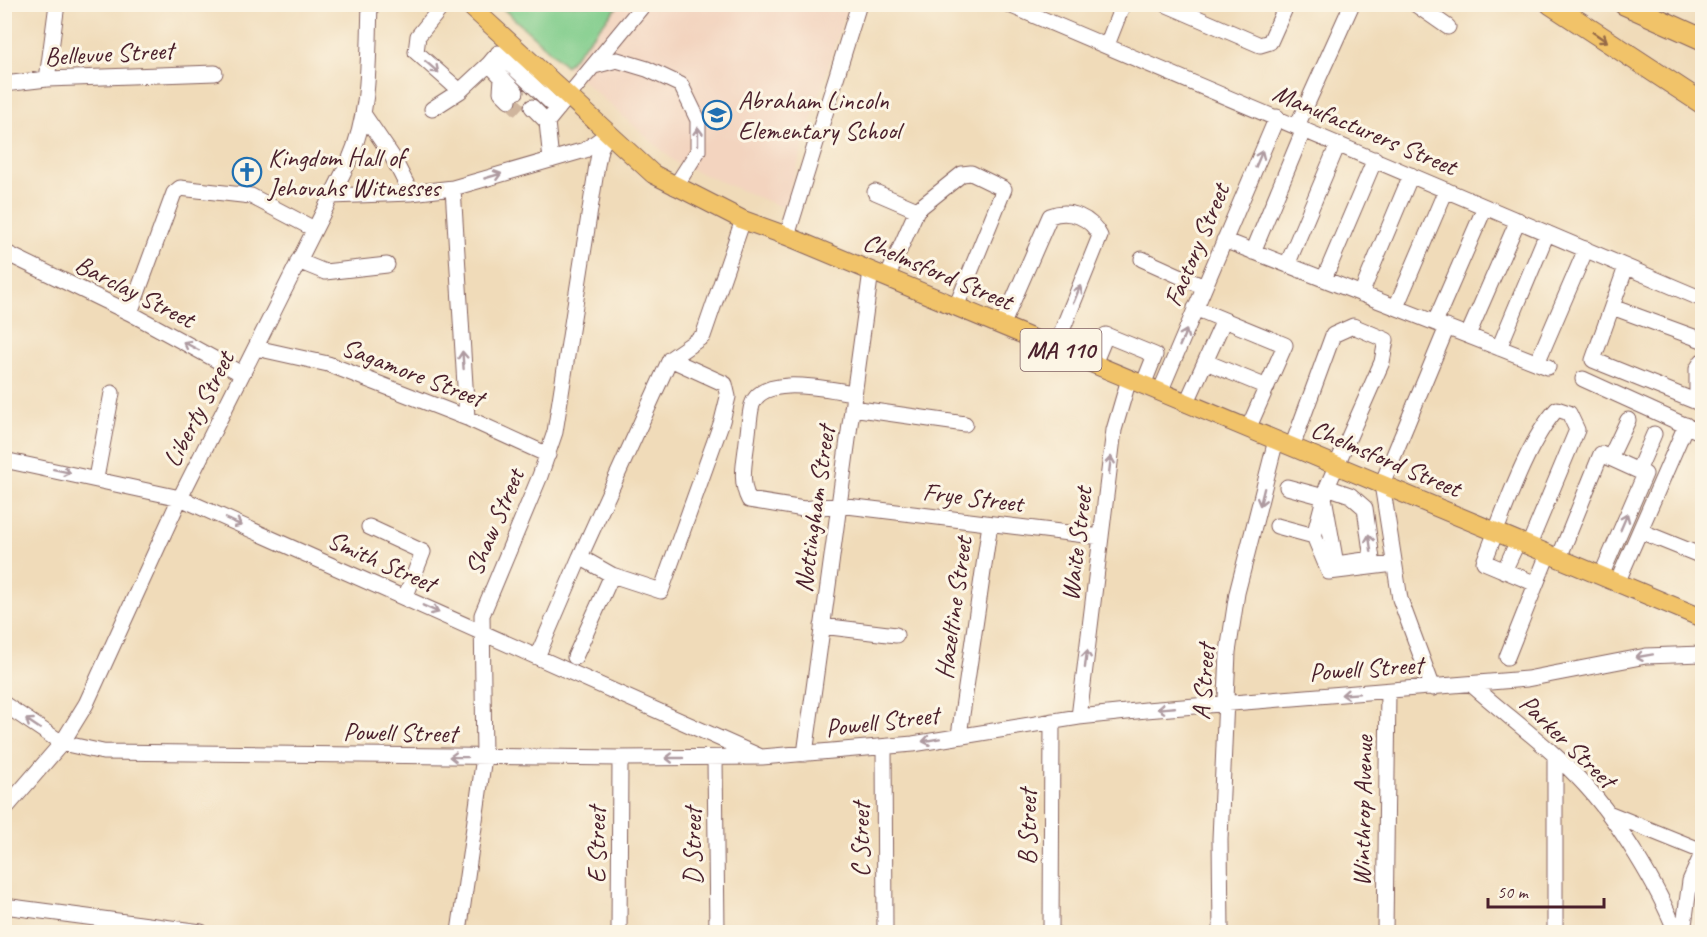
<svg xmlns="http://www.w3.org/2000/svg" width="1707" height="937" viewBox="0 0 1707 937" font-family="Caveat,sans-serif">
	<rect width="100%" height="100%" fill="#fcf5e5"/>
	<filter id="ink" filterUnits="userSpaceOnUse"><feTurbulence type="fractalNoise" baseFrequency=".0167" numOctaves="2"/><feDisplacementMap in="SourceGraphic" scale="12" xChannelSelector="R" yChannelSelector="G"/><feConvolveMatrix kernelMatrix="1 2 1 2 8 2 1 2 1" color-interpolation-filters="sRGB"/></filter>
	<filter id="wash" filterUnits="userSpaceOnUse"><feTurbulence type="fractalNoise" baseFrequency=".008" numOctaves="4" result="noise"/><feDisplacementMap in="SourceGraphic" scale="24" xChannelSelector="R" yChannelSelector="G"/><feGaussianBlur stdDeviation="1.35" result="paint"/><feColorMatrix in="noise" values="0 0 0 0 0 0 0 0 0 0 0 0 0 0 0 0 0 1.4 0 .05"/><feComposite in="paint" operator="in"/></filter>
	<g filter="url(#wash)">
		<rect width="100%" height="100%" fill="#f0dbb9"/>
		<!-- built -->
		<path fill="#f3d4bf" d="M 619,5 L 848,5 L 784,208 L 676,163 L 566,66 Z"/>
		<!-- green -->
		<path fill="#7fcc8a" stroke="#64765a" stroke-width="1.5" d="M 499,5 L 619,5 L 566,66 Z"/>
	</g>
	<g filter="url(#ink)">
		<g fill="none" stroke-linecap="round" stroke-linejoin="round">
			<!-- minor-tunnel -->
			<path stroke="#cfb59d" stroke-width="15" stroke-dasharray="15 8" stroke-linecap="butt" d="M 509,100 L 525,115"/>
			<!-- minor casing -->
			<g stroke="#84615d" stroke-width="17">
				<path id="minor" d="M 444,4 L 418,36 L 416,52 L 460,91
					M 1007,4 L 1702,299
					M 1165,4 L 1260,45 L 1270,42 L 1287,4
					M 1415,4 L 1448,27
					M 1107,45 L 1123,4
					M 498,53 L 558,109
					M 494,58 L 489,64 L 516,92
					M 594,66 L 617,60 L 647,69 L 681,85 L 698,120 L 698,151 L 675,187
					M 502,78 L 501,92 L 509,100
					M 47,79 L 57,4
					M 4,84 L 47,79 L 215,73
					M 532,107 L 547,122 L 551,160
					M 432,109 L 460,91 L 489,64
					M 364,115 L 392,156 L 411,193
					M 547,122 L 644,4
					M 1297,126 L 1352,4
					M 453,188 L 467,418
					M 875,192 L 917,210
					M 331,196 L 411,193 L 453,188 L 585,150 L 605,136
					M 787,236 L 859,4
					M 1224,240 L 1548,367
					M 4,252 L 130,313 L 242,374
					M 1253,252 L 1304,129
					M 1142,259 L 1204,287
					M 298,261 L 325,272 L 387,265
					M 1287,265 L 1338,144
					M 1626,267 L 1593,360 L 1697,402
					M 887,278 L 917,210 L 962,174 L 971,173 L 1004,189 L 956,307
					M 1324,279 L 1375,159
					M 1361,294 L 1411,175
					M 1396,307 L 1446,190
					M 1612,307 L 1702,340
					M 1195,308 L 1285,345 L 1248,429
					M 130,313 L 174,193 L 180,188 L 251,196 L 314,229
					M 1435,322 L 1485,207
					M 1002,326 L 1050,216 C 1070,208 1091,218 1100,236 L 1055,348
					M 1468,335 L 1518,220
					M 256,348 L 328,364 L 467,418 L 548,455
					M 1499,348 L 1547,233
					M 670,359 L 725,384 L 728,397 L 722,421 L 661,591 L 612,575 L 580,557 L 670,359 L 703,336 L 743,220
					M 1702,361 L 1697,369 L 1697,402 L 1702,404
					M 1206,362 L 1267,387
					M 1537,363 L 1586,249
					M 1094,364 L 1106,335 L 1155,355 L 1143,385
					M 1583,379 L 1702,433
					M 1160,392 L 1277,117
					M 854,393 C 830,390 762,373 752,405 C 749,416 749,429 747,441 C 745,461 739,481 749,500 L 804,509 L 839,505 L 1101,537
					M 1187,402 L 1224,320
					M 852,408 L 965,424
					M 1292,447 L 1333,335 L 1353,326 L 1386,340 L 1382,362 L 1327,487 L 1314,536 L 1329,572 L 1394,564
					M 1610,458 L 1628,420
					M 4,460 L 180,498 L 759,756
					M 1638,471 L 1654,434
					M 96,478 L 112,393
					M 1287,487 L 1324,497 L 1336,564 L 1372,559 L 1365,508 L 1350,495 L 1327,487
					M 1277,526 L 1314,536
					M 369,527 L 423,552 L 405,598
					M 1640,531 L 1702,556
					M 1529,545 L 1577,430 L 1569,413 L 1557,409 C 1525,444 1502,518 1484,562 L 1536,584
					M 1559,558 L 1601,454 L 1645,474 L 1601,576
					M 1504,571 L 1518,541
					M 1617,583 L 1686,425
					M 822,626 L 896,635
					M 537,657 L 580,557
					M 575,657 L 612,575
					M 1507,657 L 1548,554
					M 1472,685 C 1509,718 1551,748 1585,785 C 1618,821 1658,886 1676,932
					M 1433,688 L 1400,599 L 1382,484 L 1447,327
					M 4,704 L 62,743 L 103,752 L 620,758 L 762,757 L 913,744 L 1079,717 L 1146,710 L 1527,679 L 1646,656 L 1702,654
					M 1079,717 L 1114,430 L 1129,379
					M 959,735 L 990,524
					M 884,747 L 885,932
					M 805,754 L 871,271
					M 715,759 L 717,932
					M 4,810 L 62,743 L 86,704 L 180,498 L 349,161 C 371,111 368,57 370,4
					M 1608,813 L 1702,851
					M 4,906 L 201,932
					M 459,932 L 484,757 L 482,615 L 540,476 L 555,432 L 597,165 L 600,149 L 608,134
					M 619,932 L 620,758
					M 1051,932 L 1052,721
					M 1221,932 L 1220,839 L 1228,652 L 1237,593 L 1276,440
					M 1385,932 L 1388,691
					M 1555,932 L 1555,758
					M 1683,932 L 1690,881 L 1702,854"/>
			</g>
			<!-- major casing -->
			<g stroke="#84615d" stroke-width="20">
				<path id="major" d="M 468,4 L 653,174 L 743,220 L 787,236 L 1702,618"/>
			</g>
			<!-- highway casing -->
			<g stroke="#84615d" stroke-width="23">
				<path id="highway" d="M 1551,4 L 1702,103
					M 1624,4 L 1702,39"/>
			</g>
			<!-- minor -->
			<use href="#minor" stroke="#fff" stroke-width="15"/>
			<!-- major -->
			<use href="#major" stroke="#f1c369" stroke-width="18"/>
			<!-- highway -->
			<use href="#highway" stroke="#f1c369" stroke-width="21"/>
		</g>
		<!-- one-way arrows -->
		<defs><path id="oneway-shaft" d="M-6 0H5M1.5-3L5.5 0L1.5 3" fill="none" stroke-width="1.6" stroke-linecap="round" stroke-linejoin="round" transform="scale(1.5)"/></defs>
		<use stroke="#956947" href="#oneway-shaft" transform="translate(1600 37) rotate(34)"/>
		<g stroke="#ae9aa0">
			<use href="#oneway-shaft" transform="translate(432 67) rotate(41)"/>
			<use href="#oneway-shaft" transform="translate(698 136) rotate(-90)"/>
			<use href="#oneway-shaft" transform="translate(1259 159) rotate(-67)"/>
			<use href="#oneway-shaft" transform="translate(493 176) rotate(-16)"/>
			<use href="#oneway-shaft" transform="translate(1077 294) rotate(-68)"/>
			<use href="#oneway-shaft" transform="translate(1183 338) rotate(-67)"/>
			<use href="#oneway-shaft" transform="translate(191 346) rotate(-152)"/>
			<use href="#oneway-shaft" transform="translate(463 360) rotate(-94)"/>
			<use href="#oneway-shaft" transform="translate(1110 465) rotate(-83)"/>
			<use href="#oneway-shaft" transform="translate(62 471) rotate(12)"/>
			<use href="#oneway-shaft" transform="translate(1262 497) rotate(104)"/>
			<use href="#oneway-shaft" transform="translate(234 522) rotate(24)"/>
			<use href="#oneway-shaft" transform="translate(1624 522) rotate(-67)"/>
			<use href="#oneway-shaft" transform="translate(1370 543) rotate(-98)"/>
			<use href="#oneway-shaft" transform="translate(431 609) rotate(24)"/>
			<use href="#oneway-shaft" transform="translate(1644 656) rotate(170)"/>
			<use href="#oneway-shaft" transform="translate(1086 659) rotate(-83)"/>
			<use href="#oneway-shaft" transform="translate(1350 694) rotate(176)"/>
			<use href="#oneway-shaft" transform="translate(1166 708) rotate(175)"/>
			<use href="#oneway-shaft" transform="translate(33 724) rotate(-146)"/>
			<use href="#oneway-shaft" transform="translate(931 740) rotate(170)"/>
			<use href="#oneway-shaft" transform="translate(458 757) rotate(-179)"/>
			<use href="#oneway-shaft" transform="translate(674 758) rotate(-180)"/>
		</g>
	</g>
	<!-- icons -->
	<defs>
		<g id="school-ring" transform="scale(1.5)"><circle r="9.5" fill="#fcf5e5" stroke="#1f6fb2" stroke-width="1.5"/><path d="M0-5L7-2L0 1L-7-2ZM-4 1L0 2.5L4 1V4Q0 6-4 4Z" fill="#1f6fb2"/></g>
		<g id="church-ring" transform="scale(1.5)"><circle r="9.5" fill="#fcf5e5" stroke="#1f6fb2" stroke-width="1.5"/><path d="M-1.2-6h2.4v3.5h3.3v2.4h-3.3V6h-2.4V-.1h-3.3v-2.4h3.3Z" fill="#1f6fb2"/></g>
	</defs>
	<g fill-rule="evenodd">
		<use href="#school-ring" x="717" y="115"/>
		<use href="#church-ring" x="247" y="172"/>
	</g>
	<g text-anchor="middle" stroke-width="6" stroke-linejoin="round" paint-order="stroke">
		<!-- shield labels -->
		<rect fill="#fcf5e5" stroke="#7f5f63" stroke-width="1.5" x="1020.5" y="329" width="81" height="42" rx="4.5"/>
		<g font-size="24" font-weight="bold" fill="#4a1f2b">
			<text x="1061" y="358">MA 110</text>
		</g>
		<!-- street labels -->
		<g font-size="26" fill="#4a1f2b" stroke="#fcf5e5">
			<text transform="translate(109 53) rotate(-3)" y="9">Bellevue Street</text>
			<text transform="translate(1365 129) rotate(23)" y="9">Manufacturers Street</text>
			<text transform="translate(1196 245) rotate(-67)" y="9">Factory Street</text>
			<text transform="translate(938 271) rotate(23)" y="9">Chelmsford Street</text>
			<text transform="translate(135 291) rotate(27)" y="9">Barclay Street</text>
			<text transform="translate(413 372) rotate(21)" y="9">Sagamore Street</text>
			<text transform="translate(198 409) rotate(-63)" y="9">Liberty Street</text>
			<text transform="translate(1386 458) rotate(23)" y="9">Chelmsford Street</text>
			<text transform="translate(973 497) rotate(7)" y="9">Frye Street</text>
			<text transform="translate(814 509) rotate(-82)" y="9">Nottingham Street</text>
			<text transform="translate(494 522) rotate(-67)" y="9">Shaw Street</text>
			<text transform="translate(1076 544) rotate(-83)" y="9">Waite Street</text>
			<text transform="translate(382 561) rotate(24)" y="9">Smith Street</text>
			<text transform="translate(953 608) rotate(-82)" y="9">Hazeltine Street</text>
			<text transform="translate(1366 668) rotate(-4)" y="9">Powell Street</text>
			<text transform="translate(1203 682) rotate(-86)" y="9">A Street</text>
			<text transform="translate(882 721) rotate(-7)" y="9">Powell Street</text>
			<text transform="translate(400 732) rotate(1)" y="9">Powell Street</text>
			<text transform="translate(1568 741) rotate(44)" y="9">Parker Street</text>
			<text transform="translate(1362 811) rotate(-89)" y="9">Winthrop Avenue</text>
			<text transform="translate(1027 827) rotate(-90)" y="9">B Street</text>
			<text transform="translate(860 840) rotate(-90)" y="9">C Street</text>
			<text transform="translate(596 845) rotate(-90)" y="9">E Street</text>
			<text transform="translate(692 846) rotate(-90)" y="9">D Street</text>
		</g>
		<!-- poi labels -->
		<g font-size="26" fill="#4a1f2b" stroke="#fcf5e5" text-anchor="start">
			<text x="738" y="109">Abraham Lincoln<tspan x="738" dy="30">Elementary School</tspan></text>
			<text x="268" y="166">Kingdom Hall of<tspan x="268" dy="30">Jehovahs Witnesses</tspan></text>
		</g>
	</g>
	<!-- margin -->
	<rect width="1707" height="937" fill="none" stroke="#fcf5e5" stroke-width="24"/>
	<!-- scale -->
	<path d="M1488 898v9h116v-9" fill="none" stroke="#4a1f2b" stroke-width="3"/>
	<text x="1497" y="898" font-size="18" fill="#4a1f2b" stroke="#fcf5e5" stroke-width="4.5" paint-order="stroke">50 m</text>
</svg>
